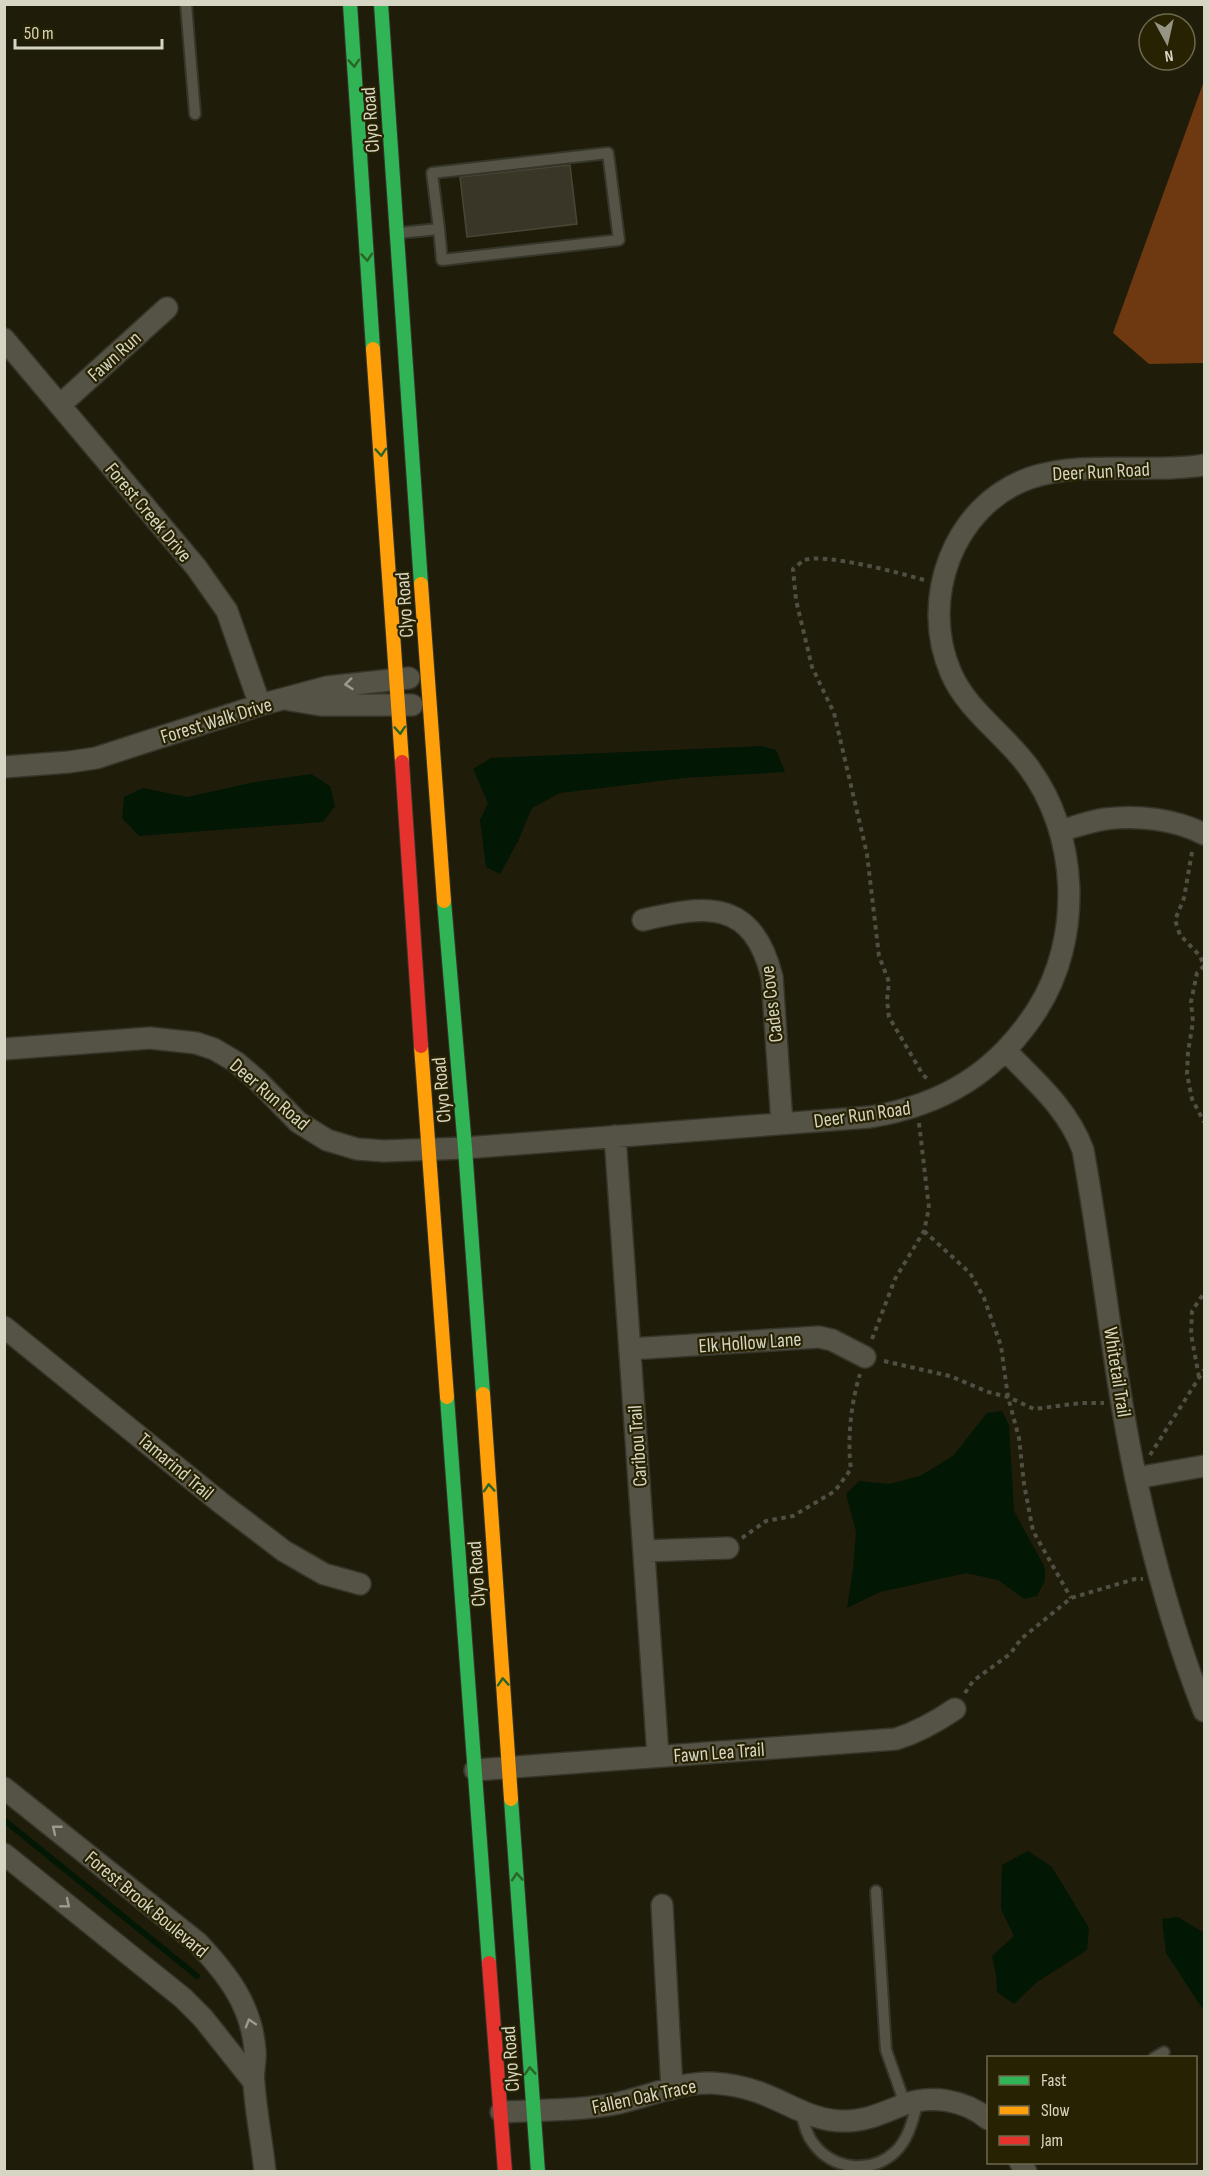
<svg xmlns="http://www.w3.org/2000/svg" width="1209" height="2176" viewBox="0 0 1209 2176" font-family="'Sofia Sans Condensed',sans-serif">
	<rect width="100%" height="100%" fill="#1f1c0a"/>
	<!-- forest -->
	<path fill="#6e3910" d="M 1204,81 L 1204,363 L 1149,364 L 1113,333 Z"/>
	<!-- water -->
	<path fill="#031705" d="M 762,746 L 776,750 L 785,772 L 684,778 L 560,793 L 532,808 L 518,841 L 500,874 L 486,867 L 480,820 L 488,803 L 473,769 L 491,758 Z
		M 311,774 L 330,786 L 335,806 L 323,822 L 139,836 L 122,818 L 124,797 L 143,788 L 187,797 L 255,782 Z
		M 1002,1411 L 1009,1425 L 1014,1511 L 1045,1568 L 1045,1581 L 1037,1596 L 1024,1599 L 998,1580 L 966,1573 L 880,1592 L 847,1608 L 853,1569 L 856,1532 L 846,1494 L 859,1481 L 889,1484 L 920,1476 L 953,1456 L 987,1413 Z
		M 1028,1851 L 1052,1867 L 1089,1928 L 1087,1950 L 1037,1982 L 1014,2004 L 997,1992 L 996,1975 L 992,1956 L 1014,1936 L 1001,1909 L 1002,1865 Z
		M 1178,1917 L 1204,1933 L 1204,2011 L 1166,1953 L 1162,1919 Z"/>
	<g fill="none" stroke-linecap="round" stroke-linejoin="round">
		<!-- stream -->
		<path stroke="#031705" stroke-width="6" d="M 4,1820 L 197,1976"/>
	</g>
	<!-- building -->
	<path fill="#3a3627" stroke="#4a4637" stroke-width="1.5" d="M 570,165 L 577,224 L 467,237 L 460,177 Z"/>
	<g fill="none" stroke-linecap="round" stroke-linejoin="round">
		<!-- lane casing -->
		<g stroke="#363529" stroke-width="14">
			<path id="lane" d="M 186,4 L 195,114
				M 398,233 L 439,229 L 442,260 L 619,240 L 608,153 L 432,173 L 439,229
				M 876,1891 L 886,2050 L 905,2104
				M 1154,2058 L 1164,2052
				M 801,2112 C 804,2123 806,2134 813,2143 C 832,2169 870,2175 895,2152 C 909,2139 913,2119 918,2101"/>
		</g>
		<!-- street casing -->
		<g stroke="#363529" stroke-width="24">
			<path id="street" d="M 4,339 L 196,567 L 227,611 L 260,705
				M 60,405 L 167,308
				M 290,700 L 320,705 L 412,705
				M 4,767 L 69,762 L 96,758 L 260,705 L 327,687 L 409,678
				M 1060,831 C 1075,827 1090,821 1105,819 C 1138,815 1175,819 1204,834
				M 643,920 C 708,904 753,900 772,977 L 782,1123
				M 4,1049 L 150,1038 L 196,1043 L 214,1049 L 236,1062 L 257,1080 L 298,1122 L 327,1140 L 357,1149 L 384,1151 L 465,1148 L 870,1117 C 943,1105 996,1073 1037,1010 C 1083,938 1079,833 1027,765 C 1003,733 967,710 951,673 C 919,600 953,505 1030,478 C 1084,460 1148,474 1204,465
				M 1006,1051 C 1036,1082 1068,1109 1083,1150 C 1103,1260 1113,1371 1136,1479 C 1153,1558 1175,1637 1204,1711
				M 615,1136 L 658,1756
				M 4,1327 L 221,1503 L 284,1551 L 324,1574 L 360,1584
				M 630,1349 L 819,1337 L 832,1340 L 865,1357
				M 1136,1478 L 1204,1466
				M 644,1551 L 728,1548
				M 475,1770 L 896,1739 C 918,1732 936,1722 955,1709
				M 4,1788 L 198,1943 C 228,1975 252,2006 255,2051 C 256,2062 252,2073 254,2084 C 256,2113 262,2142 265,2172
				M 4,1854 L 183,1998 L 203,2018 L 253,2081
				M 662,1905 L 672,2089
				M 501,2112 C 540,2110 580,2111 619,2103 C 649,2096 680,2082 712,2083 C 729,2084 745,2087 761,2093 C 790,2104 814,2122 846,2121 C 867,2121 884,2112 903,2105 C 931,2094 965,2100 988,2119
				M 1020,2162 L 1026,2172"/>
		</g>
		<!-- fast casing -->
		<g stroke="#363529" stroke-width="16">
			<path id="fast" d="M 350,4 L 373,349
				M 381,4 L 421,584
				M 444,901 L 465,1148 L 483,1394
				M 447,1397 L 489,1963
				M 511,1799 L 538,2172"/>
		</g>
		<!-- slow casing -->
		<g stroke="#363529" stroke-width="16">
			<path id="slow" d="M 373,349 L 402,762
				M 421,584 L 444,901
				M 421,1046 L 447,1397
				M 483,1394 L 511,1799"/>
		</g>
		<!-- jam casing -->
		<g stroke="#363529" stroke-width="16">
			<path id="jam" d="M 402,762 L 421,1046
				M 489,1963 L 505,2172"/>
		</g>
		<!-- path -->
		<path stroke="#504f43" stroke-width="4" stroke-dasharray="4.5 4.5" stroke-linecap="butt" d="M 924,580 C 900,573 826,553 804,560 C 801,562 796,567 793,569 L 796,600 L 812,667 L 834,713 L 867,854 L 879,956 L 889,982 L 887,1000 L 889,1017 L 923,1075 L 930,1081
			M 1192,852 L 1184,898 L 1175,920 L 1180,935 L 1200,956 L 1204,966 L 1197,973 L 1191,1002 L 1193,1022 L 1188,1052 L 1187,1074 L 1192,1099 L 1204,1122
			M 924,1231 L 970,1273 L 984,1298 L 1001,1346 L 1008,1397 L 1019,1438 L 1024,1484 L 1033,1531 L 1071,1598
			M 872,1339 L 895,1279 L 924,1231 L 929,1208 L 919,1123
			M 884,1361 L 950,1376 L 988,1392 L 1008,1397 L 1034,1409 L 1081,1403 L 1104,1403
			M 1199,1377 L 1191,1334 L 1192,1311 L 1204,1293
			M 1150,1455 L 1204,1370
			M 742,1538 L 766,1521 L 793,1516 L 835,1491 L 851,1469 C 847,1441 851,1402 860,1374
			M 965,1693 L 973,1681 L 1010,1654 L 1021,1639 L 1071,1598 L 1135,1579 L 1143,1579"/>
		<!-- lane -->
		<use href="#lane" stroke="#555346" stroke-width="10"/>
		<!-- street -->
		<use href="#street" stroke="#555346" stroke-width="21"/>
		<!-- fast -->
		<use href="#fast" stroke="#30b455" stroke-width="14"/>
		<!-- slow -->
		<use href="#slow" stroke="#ff9f0a" stroke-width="14"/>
		<!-- jam -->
		<use href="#jam" stroke="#e5322d" stroke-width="14"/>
	</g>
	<!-- one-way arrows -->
	<defs><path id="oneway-chevron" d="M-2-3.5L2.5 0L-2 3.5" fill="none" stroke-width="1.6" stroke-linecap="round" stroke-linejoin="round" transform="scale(1.5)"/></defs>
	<g stroke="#2b6427">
		<use href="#oneway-chevron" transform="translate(354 63) rotate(86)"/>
		<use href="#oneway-chevron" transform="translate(367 257) rotate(86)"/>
		<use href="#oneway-chevron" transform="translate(381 452) rotate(86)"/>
		<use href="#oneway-chevron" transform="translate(400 730) rotate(86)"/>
		<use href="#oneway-chevron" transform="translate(489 1488) rotate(-94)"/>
		<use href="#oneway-chevron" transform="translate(503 1682) rotate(-94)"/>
		<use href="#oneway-chevron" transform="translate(517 1877) rotate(-94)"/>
		<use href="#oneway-chevron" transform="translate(530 2071) rotate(-94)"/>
	</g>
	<g stroke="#9c9a8a">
		<use href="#oneway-chevron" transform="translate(349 684) rotate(174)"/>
		<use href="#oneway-chevron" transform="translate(56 1829) rotate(-141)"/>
		<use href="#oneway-chevron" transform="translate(66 1904) rotate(39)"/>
		<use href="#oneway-chevron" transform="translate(250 2023) rotate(-107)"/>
	</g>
	<g text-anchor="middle" stroke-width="4.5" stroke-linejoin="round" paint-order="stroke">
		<!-- street labels -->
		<g font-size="20" fill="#d6d4c2" stroke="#272202">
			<text transform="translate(370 120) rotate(-94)" y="7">Clyo Road</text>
			<text transform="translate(114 356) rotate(-42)" y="7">Fawn Run</text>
			<text transform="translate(1101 471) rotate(-3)" y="7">Deer Run Road</text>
			<text transform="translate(149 512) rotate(50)" y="7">Forest Creek Drive</text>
			<text transform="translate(404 605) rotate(-94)" y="7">Clyo Road</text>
			<text transform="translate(216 720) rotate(-17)" y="7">Forest Walk Drive</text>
			<text transform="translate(771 1004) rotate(-97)" y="7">Cades Cove</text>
			<text transform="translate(441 1090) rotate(-95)" y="7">Clyo Road</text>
			<text transform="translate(270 1094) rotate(41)" y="7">Deer Run Road</text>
			<text transform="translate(862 1114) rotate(-8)" y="7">Deer Run Road</text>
			<text transform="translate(750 1342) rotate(-4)" y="7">Elk Hollow Lane</text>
			<text transform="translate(1118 1372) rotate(81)" y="7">Whitetail Trail</text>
			<text transform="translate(637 1446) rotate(-94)" y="7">Caribou Trail</text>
			<text transform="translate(176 1466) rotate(40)" y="7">Tamarind Trail</text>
			<text transform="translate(476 1574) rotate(-94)" y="7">Clyo Road</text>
			<text transform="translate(719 1752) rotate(-4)" y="7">Fawn Lea Trail</text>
			<text transform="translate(147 1904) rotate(40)" y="7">Forest Brook Boulevard</text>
			<text transform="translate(510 2059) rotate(-94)" y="7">Clyo Road</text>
			<text transform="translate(644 2096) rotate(-12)" y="7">Fallen Oak Trace</text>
		</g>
	</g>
	<!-- border -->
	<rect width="1209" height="2176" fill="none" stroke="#d6d4c2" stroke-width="12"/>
	<!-- legend -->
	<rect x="987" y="2056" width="210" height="108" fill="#272202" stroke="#6d694f" stroke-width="1.5"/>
	<rect x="999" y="2076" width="30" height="9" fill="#30b455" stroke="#6d694f" stroke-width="1.5"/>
	<text x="1041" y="2086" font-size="18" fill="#d6d4c2">Fast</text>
	<rect x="999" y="2106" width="30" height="9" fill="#ff9f0a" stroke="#6d694f" stroke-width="1.5"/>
	<text x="1041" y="2116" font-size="18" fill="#d6d4c2">Slow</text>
	<rect x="999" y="2136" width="30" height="9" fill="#e5322d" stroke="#6d694f" stroke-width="1.5"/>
	<text x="1041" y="2146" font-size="18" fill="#d6d4c2">Jam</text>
	<!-- north arrow -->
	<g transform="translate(1167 42) rotate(172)"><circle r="28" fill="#272202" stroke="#6d694f" stroke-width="1.5"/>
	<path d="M0-4.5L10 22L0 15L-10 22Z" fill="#969482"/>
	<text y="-9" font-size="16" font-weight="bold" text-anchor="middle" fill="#d6d4c2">N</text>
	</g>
	<!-- scale -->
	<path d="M15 39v9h147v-9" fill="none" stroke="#d6d4c2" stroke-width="3"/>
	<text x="24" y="39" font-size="18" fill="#d6d4c2" stroke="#272202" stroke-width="4.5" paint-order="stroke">50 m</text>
</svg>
